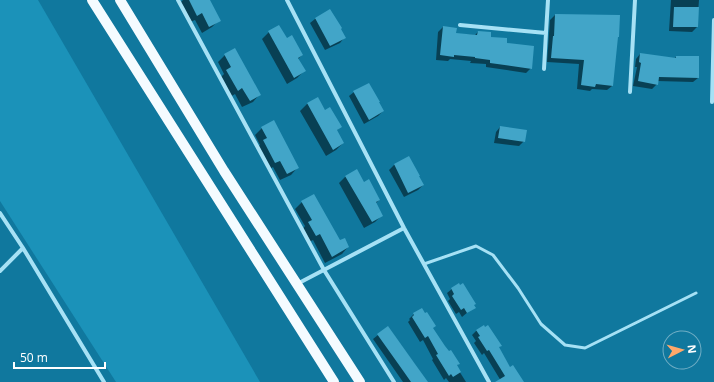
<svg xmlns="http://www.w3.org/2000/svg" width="714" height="382" viewBox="0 0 714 382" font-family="'Open Sans',sans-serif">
	<rect width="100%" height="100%" fill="#10789e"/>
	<!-- green -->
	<path fill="#1b92b9" d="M 0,0 L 38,0 L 260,382 L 116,382 L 0,201 Z"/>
	<!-- shadow -->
	<path fill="#0007" d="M 183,0 L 209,0 L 219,20 L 212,27 L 202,33 L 195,20 L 190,22 L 180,3 Z
		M 671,0 L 699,0 L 697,27 L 692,32 L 669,31 Z
		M 329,11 L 344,38 L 340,43 L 325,50 L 310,23 L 315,19 Z
		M 555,15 L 617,38 L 612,86 L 607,90 L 592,89 L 590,91 L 577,89 L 579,64 L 547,62 L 550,20 Z
		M 443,27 L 455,34 L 475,35 L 478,32 L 506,44 L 531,68 L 526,73 L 486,67 L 486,64 L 470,63 L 471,61 L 450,59 L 448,61 L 436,60 L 438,32 Z
		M 269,32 L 286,39 L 302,55 L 298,59 L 304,71 L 297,78 L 287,84 L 262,39 Z
		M 640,54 L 674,59 L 676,57 L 698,78 L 693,82 L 657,81 L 657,84 L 652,89 L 633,86 L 637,67 L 635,67 L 636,59 Z
		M 225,55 L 260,94 L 253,102 L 242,107 L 235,94 L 230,97 L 220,78 L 224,74 L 218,62 Z
		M 354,92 L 378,102 L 383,111 L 378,116 L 364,124 L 349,96 Z
		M 318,98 L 325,111 L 340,127 L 336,131 L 343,143 L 336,150 L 326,156 L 300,111 L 307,104 Z
		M 500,127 L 524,141 L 519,146 L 494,143 L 496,132 Z
		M 262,128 L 298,167 L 291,175 L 280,180 L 273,167 L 268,170 L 257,148 L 260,145 L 255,135 Z
		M 408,158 L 423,185 L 418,190 L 404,197 L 389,170 L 394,165 Z
		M 346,176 L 364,183 L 379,200 L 375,204 L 382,215 L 375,222 L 364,228 L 339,183 Z
		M 302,202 L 340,242 L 348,247 L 342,254 L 325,263 L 313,240 L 309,242 L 302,230 L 305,226 L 295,209 Z
		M 458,284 L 474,307 L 462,317 L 459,312 L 456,314 L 448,301 L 450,299 L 447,293 Z
		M 414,314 L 432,328 L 444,347 L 458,364 L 456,366 L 466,382 L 449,382 L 446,378 L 444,380 L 432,360 L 433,359 L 423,340 L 420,342 L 408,322 L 410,320 L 409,319 Z
		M 388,327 L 427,382 L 403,382 L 373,339 Z
		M 477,330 L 498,347 L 510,368 L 523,382 L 499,382 L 501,381 L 484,353 L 482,355 L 474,343 L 476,341 L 472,335 Z"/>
	<!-- building -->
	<path fill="#42a5c8" d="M 189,0 L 210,0 L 221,21 L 209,27 L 202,13 L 197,16 Z
		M 674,7 L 699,7 L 698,27 L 673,27 Z
		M 330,9 L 342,28 L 341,29 L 346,38 L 330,46 L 315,18 Z
		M 555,14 L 620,15 L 619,37 L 618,37 L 613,86 L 596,84 L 595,87 L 581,85 L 584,60 L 551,58 L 553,36 L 554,36 Z
		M 279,25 L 287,38 L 292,35 L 303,55 L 298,58 L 306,71 L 294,78 L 268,31 Z
		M 443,26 L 457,28 L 456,33 L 477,35 L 478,31 L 491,32 L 491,37 L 507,38 L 507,43 L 534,46 L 532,69 L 490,63 L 490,60 L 475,58 L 475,57 L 454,55 L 454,57 L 440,55 Z
		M 235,48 L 261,95 L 250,101 L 242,88 L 238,91 L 226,70 L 231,67 L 224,54 Z
		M 640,53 L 676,58 L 676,56 L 699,56 L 699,78 L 659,77 L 658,85 L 638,81 L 641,63 L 639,62 Z
		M 369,83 L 380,102 L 379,102 L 384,111 L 369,120 L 353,91 Z
		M 318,97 L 325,110 L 330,107 L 342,127 L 337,130 L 344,143 L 333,150 L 307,103 Z
		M 274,120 L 299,168 L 287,174 L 280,161 L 275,163 L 263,140 L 267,138 L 261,127 Z
		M 500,126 L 527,130 L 525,142 L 498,138 Z
		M 409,156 L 420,176 L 419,176 L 424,185 L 408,193 L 394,164 Z
		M 357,169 L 364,182 L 369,179 L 380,200 L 376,202 L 383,216 L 372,222 L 345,176 Z
		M 314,194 L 340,240 L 345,238 L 349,247 L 332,257 L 320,234 L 316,236 L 308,222 L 312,220 L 301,201 Z
		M 459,283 L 460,285 L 463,283 L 476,304 L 474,305 L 476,308 L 467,313 L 464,308 L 461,310 L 452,296 L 454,294 L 451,288 Z
		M 422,308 L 425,313 L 427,312 L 436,326 L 433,328 L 445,346 L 449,351 L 451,350 L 460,364 L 457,365 L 461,372 L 453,377 L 451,374 L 449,376 L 436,355 L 438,354 L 428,336 L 425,338 L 412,317 L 414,315 L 413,313 Z
		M 484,325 L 485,327 L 488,325 L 502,346 L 499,347 L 510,367 L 513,365 L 524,382 L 495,382 L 505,376 L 489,350 L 487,351 L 478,337 L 480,336 L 476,330 Z
		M 388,326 L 415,364 L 428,382 L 411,382 L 404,372 L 377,334 Z"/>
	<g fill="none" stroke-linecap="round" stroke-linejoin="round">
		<!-- lane -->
		<path stroke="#a6e1f5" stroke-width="3" d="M 424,264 L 476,246 L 493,255 L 518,288 L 541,324 L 565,345 L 585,348 L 696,293"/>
		<!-- street -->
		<path stroke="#a6e1f5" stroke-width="4" d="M 178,0 L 324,270 L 394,382
			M 287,0 L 404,228 L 489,382
			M 460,25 L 546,33 L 548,0
			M 544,69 L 546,33
			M 630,92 L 635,0
			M 712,102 L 714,20
			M 0,213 L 23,248 L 104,382
			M 0,271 L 23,248
			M 297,284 L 404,228"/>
		<!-- primary -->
		<path stroke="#f4fbff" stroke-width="10" d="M 92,0 L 334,382
			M 120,0 L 224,171 L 360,382"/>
	</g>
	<!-- north arrow -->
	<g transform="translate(682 350) rotate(84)"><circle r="19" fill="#10789e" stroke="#70aec5"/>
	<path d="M0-3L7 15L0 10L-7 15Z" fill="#ffa86a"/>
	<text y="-6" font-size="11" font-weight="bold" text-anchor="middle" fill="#ffffff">N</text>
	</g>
	<!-- scale -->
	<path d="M14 362v6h91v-6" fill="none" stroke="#ffffff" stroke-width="2"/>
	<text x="20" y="362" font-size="12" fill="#ffffff" stroke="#10789e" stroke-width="3" paint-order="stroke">50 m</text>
</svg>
